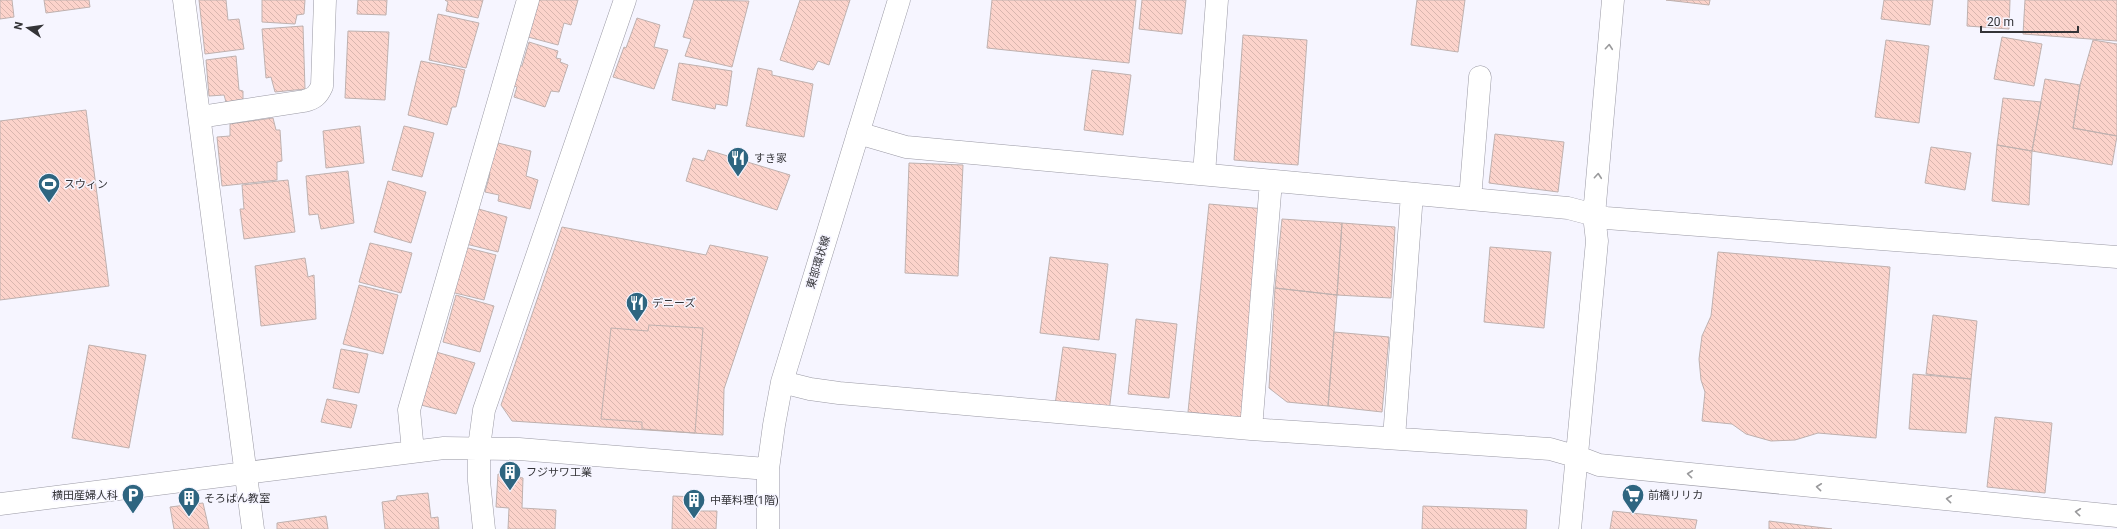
<svg xmlns="http://www.w3.org/2000/svg" width="2117" height="529" viewBox="0 0 2117 529" font-family="Roboto,'Noto Sans JP',sans-serif">
	<defs>
		<pattern id="building-back-hatch" width="6" height="6" patternUnits="userSpaceOnUse"><rect width="6" height="6" fill="#fcd3cb"/><path d="M-1 5l2 2M0 0l6 6M5-1l2 2" fill="none" stroke="#d9b6af"/></pattern>
	</defs>
	<rect width="100%" height="100%" fill="#f6f5ff"/>
	<!-- building -->
	<path fill="url(#building-back-hatch)" stroke="#bfb1af" d="M 0,0 L 12,0 L 14,17 L 0,19 Z
		M 44,0 L 89,0 L 90,7 L 46,13 Z
		M 199,0 L 226,0 L 228,20 L 239,19 L 244,49 L 205,54 Z
		M 262,0 L 305,0 L 304,14 L 297,15 L 295,24 L 262,22 Z
		M 358,0 L 387,0 L 386,15 L 357,14 Z
		M 445,0 L 483,0 L 478,18 L 446,11 L 448,2 Z
		M 539,0 L 578,0 L 571,25 L 564,23 L 558,45 L 528,37 Z
		M 694,0 L 749,1 L 732,67 L 685,56 L 691,39 L 683,37 Z
		M 800,0 L 850,0 L 829,65 L 818,61 L 813,70 L 780,60 Z
		M 992,0 L 1136,0 L 1129,63 L 987,48 Z
		M 1142,0 L 1186,0 L 1182,34 L 1139,29 Z
		M 1417,0 L 1465,0 L 1458,52 L 1411,45 Z
		M 1666,0 L 1710,0 L 1709,5 Z
		M 1884,0 L 1933,0 L 1930,25 L 1881,19 Z
		M 1968,0 L 2010,0 L 2009,29 L 1967,26 Z
		M 2025,0 L 2117,0 L 2117,41 L 2023,34 Z
		M 438,14 L 479,23 L 466,68 L 429,60 Z
		M 637,18 L 660,25 L 654,47 L 668,50 L 654,89 L 613,77 L 624,47 L 626,48 Z
		M 303,26 L 305,89 L 275,92 L 271,77 L 266,78 L 262,29 Z
		M 348,31 L 389,32 L 385,100 L 345,98 Z
		M 1243,35 L 1307,40 L 1298,165 L 1234,160 Z
		M 2002,37 L 2042,44 L 2034,86 L 1994,79 Z
		M 1886,40 L 1929,46 L 1919,123 L 1875,117 Z
		M 2093,40 L 2117,44 L 2117,136 L 2073,128 L 2080,85 Z
		M 529,42 L 558,51 L 556,58 L 561,59 L 560,62 L 568,65 L 559,92 L 551,91 L 545,107 L 514,97 L 517,87 L 512,85 L 519,65 L 522,66 Z
		M 236,56 L 239,90 L 243,91 L 243,99 L 226,102 L 224,95 L 209,96 L 206,60 Z
		M 421,61 L 465,70 L 456,107 L 452,107 L 447,125 L 408,115 Z
		M 679,63 L 732,71 L 727,106 L 716,104 L 715,109 L 672,100 Z
		M 758,68 L 772,71 L 772,75 L 813,84 L 804,137 L 746,126 Z
		M 1092,70 L 1131,75 L 1123,135 L 1084,130 Z
		M 2045,79 L 2080,85 L 2073,128 L 2117,136 L 2112,165 L 2032,151 Z
		M 2003,98 L 2041,102 L 2032,151 L 1997,145 Z
		M 86,110 L 109,286 L 0,300 L 0,121 Z
		M 273,118 L 276,130 L 280,130 L 282,161 L 277,162 L 277,180 L 222,186 L 217,137 L 230,136 L 230,124 Z
		M 360,126 L 364,163 L 326,168 L 323,131 Z
		M 404,126 L 434,133 L 422,177 L 392,170 Z
		M 1495,134 L 1564,142 L 1558,192 L 1489,183 Z
		M 498,143 L 531,151 L 526,176 L 538,180 L 530,209 L 498,201 L 499,195 L 485,192 L 490,174 L 487,174 L 491,154 L 494,155 Z
		M 1997,145 L 2032,151 L 2029,205 L 1992,201 Z
		M 1931,147 L 1971,153 L 1965,190 L 1925,183 Z
		M 708,150 L 790,175 L 777,210 L 686,181 L 693,158 L 704,161 Z
		M 909,163 L 963,165 L 958,276 L 905,273 Z
		M 348,171 L 354,223 L 321,229 L 318,214 L 309,215 L 306,176 Z
		M 288,180 L 295,232 L 244,239 L 240,209 L 244,209 L 242,185 Z
		M 388,181 L 426,192 L 411,243 L 374,232 Z
		M 1209,204 L 1265,209 L 1243,418 L 1188,412 Z
		M 475,208 L 507,217 L 498,252 L 466,244 Z
		M 1282,219 L 1342,223 L 1337,295 L 1275,288 Z
		M 1342,223 L 1395,227 L 1391,298 L 1337,295 Z
		M 562,227 L 706,255 L 710,245 L 768,257 L 724,389 L 723,435 L 512,421 L 501,405 Z
		M 370,243 L 412,253 L 401,293 L 359,282 Z
		M 464,247 L 496,255 L 484,300 L 451,292 Z
		M 1490,247 L 1551,252 L 1544,328 L 1484,322 Z
		M 1718,252 L 1890,267 L 1876,438 L 1818,433 L 1795,440 L 1771,441 L 1746,434 L 1732,424 L 1702,421 L 1705,392 L 1701,380 L 1699,359 L 1702,336 L 1711,316 Z
		M 1050,257 L 1108,264 L 1099,340 L 1040,333 Z
		M 305,258 L 308,277 L 314,275 L 316,319 L 261,326 L 255,266 Z
		M 359,285 L 398,295 L 383,354 L 343,344 Z
		M 1275,288 L 1337,295 L 1328,406 L 1287,402 L 1269,388 Z
		M 456,295 L 494,306 L 480,352 L 443,342 Z
		M 1933,315 L 1977,321 L 1971,379 L 1926,374 Z
		M 1136,319 L 1177,324 L 1169,398 L 1128,394 Z
		M 649,325 L 703,328 L 695,433 L 642,429 L 642,422 L 601,419 L 611,328 L 648,331 Z
		M 1334,332 L 1389,337 L 1382,412 L 1328,406 Z
		M 89,345 L 146,355 L 129,448 L 72,438 Z
		M 1063,347 L 1116,354 L 1109,412 L 1055,405 Z
		M 341,349 L 368,354 L 359,393 L 333,388 Z
		M 436,352 L 475,363 L 456,414 L 421,405 Z
		M 1913,374 L 1971,379 L 1966,433 L 1909,429 Z
		M 327,399 L 357,405 L 351,428 L 321,422 Z
		M 1995,417 L 2052,423 L 2045,493 L 1987,487 Z
		M 498,474 L 523,478 L 522,508 L 556,510 L 555,529 L 508,529 L 509,508 L 496,507 Z
		M 428,493 L 431,518 L 438,517 L 439,529 L 385,529 L 382,502 L 396,500 L 397,496 Z
		M 673,496 L 696,497 L 695,511 L 717,511 L 716,529 L 672,529 Z
		M 203,503 L 209,529 L 174,529 L 170,507 Z
		M 1423,506 L 1527,510 L 1526,529 L 1422,529 Z
		M 1613,511 L 1697,520 L 1695,529 L 1610,529 Z
		M 326,516 L 328,529 L 277,529 L 277,523 Z
		M 1769,521 L 1832,529 L 1769,529 Z"/>
	<g fill="none" stroke-linecap="round" stroke-linejoin="round">
		<!-- minor casing -->
		<g stroke="#9a99a4" stroke-width="23">
			<path id="minor" d="M 184,0 L 253,529
				M 200,117 L 304,101 C 314,99 318,95 322,86 L 325,0
				M 858,133 L 906,147 L 1568,208 L 1606,218 L 2117,257
				M 1204,174 L 1217,0
				M 1470,199 L 1480,77
				M 782,382 L 810,389 L 839,393 L 1251,429 L 1550,449 L 1578,457 L 1599,465 L 2117,516
				M 1251,429 L 1271,181
				M 1394,438 L 1412,194
				M 413,451 L 409,410 L 528,0
				M 0,504 L 444,448 L 519,449 L 768,469
				M 484,529 L 479,481 L 479,447 L 484,410 L 625,0
				M 768,529 L 768,469 L 774,425 L 782,382 L 899,0
				M 1570,529 L 1597,241 L 1594,215 L 1613,0"/>
		</g>
		<!-- minor -->
		<use href="#minor" stroke="#fff" stroke-width="22"/>
	</g>
	<!-- one-way arrows -->
	<defs><path id="oneway-chevron" d="M-2-3.5L2.5 0L-2 3.5" fill="none" stroke-width="1.6" stroke-linecap="round" stroke-linejoin="round"/></defs>
	<g stroke="#9a9a9c">
		<use href="#oneway-chevron" transform="translate(1609 47) rotate(-85)"/>
		<use href="#oneway-chevron" transform="translate(1598 176) rotate(-85)"/>
		<use href="#oneway-chevron" transform="translate(1690 474) rotate(-174)"/>
		<use href="#oneway-chevron" transform="translate(1819 487) rotate(-174)"/>
		<use href="#oneway-chevron" transform="translate(1949 499) rotate(-174)"/>
		<use href="#oneway-chevron" transform="translate(2078 512) rotate(-174)"/>
	</g>
	<!-- icons -->
	<defs>
		<g id="restaurant-pin" transform="scale(1.15)"><path d="M0 17L-7.5 6A9.5 9.5 0 1 1 7.5 6Z" fill="#2e6580" stroke="#f6f5ff"/><path d="M-5-6h1v4h1v-4h1v4h1v-4h1v5L-1.5 .5V6h-2V.5L-5-1ZM5-6V6H3V1.5H1.5Q1.5-4 5-6Z" fill="#fff"/></g>
		<g id="stadium-pin" transform="scale(1.15)"><path d="M0 17L-7.5 6A9.5 9.5 0 1 1 7.5 6Z" fill="#2e6580" stroke="#f6f5ff"/><path d="M0-5a6.5 5 0 1 0 0 10a6.5 5 0 1 0 0-10ZM-3.5-1.8h7v3.6h-7Z" fill="#fff"/></g>
		<g id="building-pin" transform="scale(1.15)"><path d="M0 17L-7.5 6A9.5 9.5 0 1 1 7.5 6Z" fill="#2e6580" stroke="#f6f5ff"/><path d="M-4-6H4V6H1V3H-1V6H-4ZM-2.5-4.3h1.7v1.8h-1.7ZM.8-4.3h1.7v1.8H.8ZM-2.5-1h1.7V.8h-1.7ZM.8-1h1.7V.8H.8Z" fill="#fff"/></g>
		<g id="parking-pin" transform="scale(1.15)"><path d="M0 17L-7.5 6A9.5 9.5 0 1 1 7.5 6Z" fill="#2e6580" stroke="#f6f5ff"/><path d="M-3.5-5.5H1a3.5 3.5 0 0 1 0 7H-1V5.5H-3.5ZM-1-3.4V-.6H.8a1.4 1.4 0 0 0 0-2.8Z" fill="#fff"/></g>
		<g id="supermarket-pin" transform="scale(1.15)"><path d="M0 17L-7.5 6A9.5 9.5 0 1 1 7.5 6Z" fill="#2e6580" stroke="#f6f5ff"/><path d="M-6-5.5h2.5l.6 2H6L4.5 2H-2.5L-4.4-4H-6ZM-1.5 3.2a1.3 1.3 0 1 0 .1 0ZM3 3.2a1.3 1.3 0 1 0 .1 0Z" fill="#fff"/></g>
	</defs>
	<g fill-rule="evenodd">
		<use href="#restaurant-pin" x="738" y="158"/>
		<use href="#stadium-pin" x="49" y="184"/>
		<use href="#restaurant-pin" x="637" y="303"/>
		<use href="#building-pin" x="510" y="472"/>
		<use href="#parking-pin" x="133" y="495"/>
		<use href="#supermarket-pin" x="1633" y="495"/>
		<use href="#building-pin" x="189" y="498"/>
		<use href="#building-pin" x="694" y="500"/>
	</g>
	<g text-anchor="middle" stroke-width="3" stroke-linejoin="round" paint-order="stroke">
		<!-- poi labels -->
		<g font-size="11" fill="#343438" stroke="#f6f5ff" text-anchor="start">
			<text x="754" y="162">すき家</text>
			<text x="64" y="188">スウィン</text>
			<text x="652" y="307">デニーズ</text>
			<text x="526" y="476">フジサワ工業</text>
			<text x="118" y="499" text-anchor="end">横田産婦人科</text>
			<text x="1648" y="499">前橋リリカ</text>
			<text x="204" y="502">そろばん教室</text>
			<text x="710" y="504">中華料理(1階)</text>
		</g>
		<!-- street labels -->
		<g font-size="11" fill="#343438" stroke="#f6f5ff">
			<text transform="translate(818 262) rotate(-73)" y="4">東部環状線</text>
		</g>
	</g>
	<!-- north arrow -->
	<g transform="translate(28 28) rotate(283)" stroke="#f6f5ff" stroke-width="3" paint-order="stroke">
	<path d="M0-3L7 15L0 10L-7 15Z" fill="#343438"/>
	<text y="-6" font-size="11" font-weight="bold" text-anchor="middle" fill="#343438">N</text>
	</g>
	<!-- scale -->
	<path d="M1981 26v6h97v-6" fill="none" stroke="#343438" stroke-width="2"/>
	<text x="1987" y="26" font-size="12" fill="#343438" stroke="#f6f5ff" stroke-width="3" paint-order="stroke">20 m</text>
</svg>
